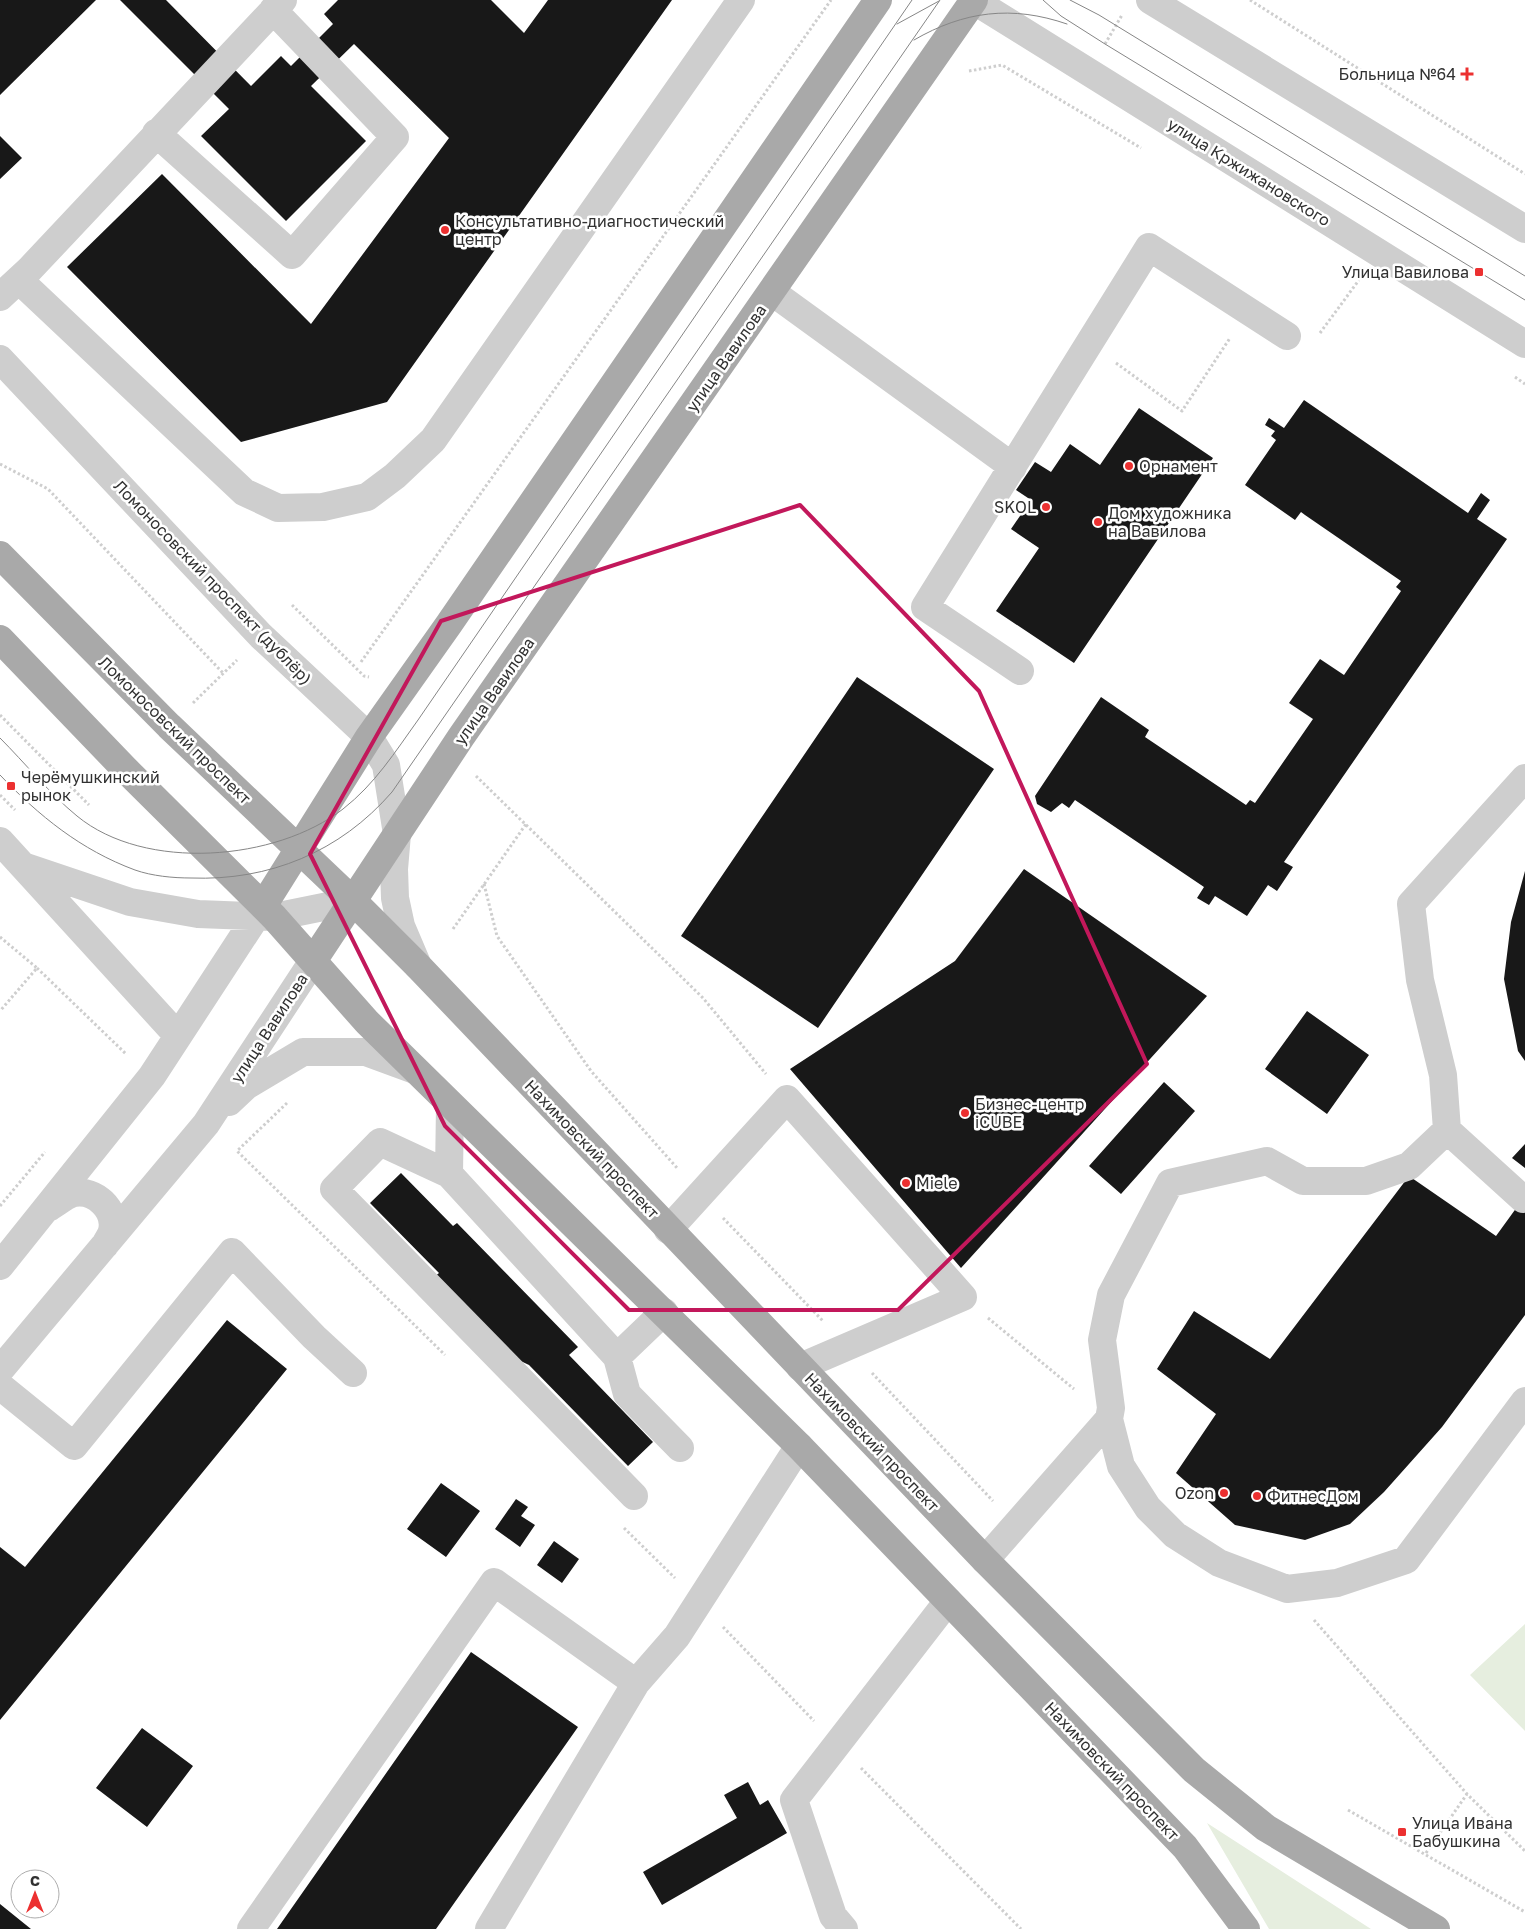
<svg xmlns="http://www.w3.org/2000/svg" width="1525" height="1929" viewBox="0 0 1525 1929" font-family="'Golos Text',sans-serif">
	<rect width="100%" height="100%" fill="#fff"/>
	<!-- green -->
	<path fill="#e6eedf" d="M 1525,1624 L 1525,1731 L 1470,1675 Z
		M 1207,1823 L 1371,1929 L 1269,1929 Z"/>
	<!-- building -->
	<path fill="#181818" d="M 0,0 L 96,0 L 0,95 Z
		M 120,0 L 166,0 L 251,86 L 281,56 L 291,66 L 333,24 L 324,14 L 338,0 L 491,0 L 524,33 L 548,0 L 672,0 L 387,402 L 241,442 L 67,267 L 162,174 L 311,324 L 449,138 L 354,44 L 311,86 L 366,141 L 286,221 L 201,136 L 229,109 Z
		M 0,136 L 22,158 L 0,179 Z
		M 1304,400 L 1468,513 L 1481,493 L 1490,500 L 1477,519 L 1507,539 L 1284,862 L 1293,867 L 1277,891 L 1268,885 L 1247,916 L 1215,896 L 1209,905 L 1197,898 L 1204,887 L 1075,800 L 1069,808 L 1062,803 L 1051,812 L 1037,804 L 1035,796 L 1101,697 L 1149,730 L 1145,737 L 1246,805 L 1250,800 L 1255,803 L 1313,719 L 1289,703 L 1320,659 L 1344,675 L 1401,591 L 1396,587 L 1401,581 L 1305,515 L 1301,512 L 1295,520 L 1245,485 L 1276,440 L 1271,436 L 1275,431 L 1265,425 L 1269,418 L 1284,428 Z
		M 1139,408 L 1213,458 L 1074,663 L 996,611 L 1039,548 L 1011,529 L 1031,500 L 1016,490 L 1035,462 L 1051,472 L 1070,444 L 1100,465 Z
		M 857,677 L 994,769 L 818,1028 L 681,936 Z
		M 1024,869 L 1207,996 L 961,1268 L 790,1069 L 955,961 Z
		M 1525,871 L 1525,1061 L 1518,1051 L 1504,979 L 1511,922 Z
		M 1307,1011 L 1369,1055 L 1327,1114 L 1265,1069 Z
		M 1164,1082 L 1195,1111 L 1121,1194 L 1089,1166 Z
		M 1525,1144 L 1525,1168 L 1512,1158 Z
		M 401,1173 L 453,1226 L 457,1223 L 578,1347 L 569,1355 L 653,1442 L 628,1466 L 529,1365 L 508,1355 L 433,1278 L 439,1273 L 370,1203 Z
		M 1409,1176 L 1496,1236 L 1525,1196 L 1525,1315 L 1442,1427 L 1384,1492 L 1350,1524 L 1305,1540 L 1235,1525 L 1176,1473 L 1216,1414 L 1157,1369 L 1194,1311 L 1270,1359 Z
		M 227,1320 L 287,1369 L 0,1720 L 0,1547 L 25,1567 Z
		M 441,1483 L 480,1511 L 446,1557 L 407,1529 Z
		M 516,1499 L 528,1507 L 521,1516 L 535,1525 L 520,1547 L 495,1529 Z
		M 554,1541 L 579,1559 L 562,1583 L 537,1565 Z
		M 471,1652 L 578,1727 L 436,1929 L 277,1929 Z
		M 142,1728 L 193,1766 L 147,1827 L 96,1788 Z
		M 748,1782 L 760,1805 L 768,1800 L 787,1833 L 662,1905 L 643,1872 L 737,1818 L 724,1795 Z
		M 0,1904 L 31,1929 L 0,1929 Z"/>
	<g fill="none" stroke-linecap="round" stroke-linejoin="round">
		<!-- path -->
		<path stroke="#cecece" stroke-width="3" stroke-dasharray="2.5 2.5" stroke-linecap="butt" d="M 1250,0 L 1525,174
			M 1105,44 L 1122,15
			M 969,71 L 1002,65 L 1141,148
			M 1320,333 L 1359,280
			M 1116,363 L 1182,411 L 1230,338
			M 1515,377 L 1525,384
			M 0,464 L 48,489 L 223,673
			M 292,605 L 364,676 L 369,677
			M 361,662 L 831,0
			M 193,703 L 237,660
			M 0,715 L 89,805
			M 476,776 L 703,998 L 766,1074
			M 0,795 L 15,810
			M 484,884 L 497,936 L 591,1071 L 678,1169
			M 453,929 L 526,824
			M 0,937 L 37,968 L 0,1011
			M 37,968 L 126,1054
			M 287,1103 L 237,1151 L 445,1355
			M 0,1206 L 45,1152
			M 723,1218 L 823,1321
			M 988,1318 L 1074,1389
			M 872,1373 L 993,1501
			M 624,1528 L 675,1578
			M 1314,1620 L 1467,1794 L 1525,1851
			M 723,1627 L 814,1721
			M 861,1768 L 1021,1929
			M 1348,1810 L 1525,1912
			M 1426,1853 L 1467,1794"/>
		<!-- minor -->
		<path stroke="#cecece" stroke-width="28" d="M 973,0 L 1525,344
			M 1150,0 L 1525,229
			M 156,133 L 292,255 L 395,137 L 273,10
			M 19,280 L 244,492 L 278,508 L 323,507 L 367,497 L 395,476 L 433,440 L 741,0
			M 772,292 L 1013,467
			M 0,297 L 29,270 L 283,0
			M 0,359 L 261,636 L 369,737 L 386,765 L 397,834 L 394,869 L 395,898 L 401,926 L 418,966
			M 1020,671 L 925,607 L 1149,247 L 1287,336
			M 0,841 L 178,1036
			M 26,867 L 130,902 L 198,914 L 274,917 L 353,901
			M 229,1102 L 246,1086 L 303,1052 L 366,1052 L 415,1070
			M 1447,1130 L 1523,1199
			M 449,1174 L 450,1105
			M 50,1207 C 57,1203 66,1195 74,1193 C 94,1189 117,1209 112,1231 C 111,1235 107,1241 105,1245
			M 668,1230 L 787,1099 L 963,1297 L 800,1367
			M 0,1266 L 152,1076 L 263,906
			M 617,1357 L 664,1312
			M 0,1370 L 206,1124 L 313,961
			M 0,1386 L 74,1446 L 232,1252 L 314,1337 L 353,1373
			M 1109,1419 L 1121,1466 L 1148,1508 L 1175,1535 L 1219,1563 L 1287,1589 L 1337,1583 L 1406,1560 L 1525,1401
			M 634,1496 L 334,1189 L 380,1142 L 449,1174 L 617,1357 L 627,1394 L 680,1448
			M 985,1560 L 1109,1419 L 1111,1408 L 1102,1340 L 1111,1295 L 1170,1183 L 1267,1161 L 1303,1181 L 1366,1181 L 1409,1166 L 1447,1130 L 1443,1075 L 1420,980 L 1411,904 L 1525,778
			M 251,1929 L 494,1582 L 636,1683
			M 489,1929 L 636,1683 L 677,1636 L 799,1446
			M 844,1929 L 833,1916 L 794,1800 L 948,1601"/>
		<!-- major -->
		<path stroke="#a9a9a9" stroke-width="28" d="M 0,555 L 169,726 L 353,901 L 418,966 L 985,1560 L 1194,1770 L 1266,1828 L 1436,1929
			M 0,639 L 125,769 L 274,917 L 367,1022 L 799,1446 L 1185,1847 L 1246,1929
			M 263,906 L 369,737 L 449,624 L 878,0
			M 313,961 L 461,737 L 974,0"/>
		<!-- tram -->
		<path stroke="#868686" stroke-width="1" d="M 1043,0 L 1061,16 L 1105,44 L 1525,300
			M 1070,0 L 1099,15 L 1525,276
			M 897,24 L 939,1
			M 914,40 C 964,11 1012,5 1067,24
			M 0,738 C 25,763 50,794 77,816 C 145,872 276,861 343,809 C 375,784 395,752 418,720 L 912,0
			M 0,775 C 39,816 81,850 135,870 C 152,876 173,878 191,878 C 269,881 340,852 392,792 L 940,0"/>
	</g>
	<!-- marked area -->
	<path fill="none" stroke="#c2185b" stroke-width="4" stroke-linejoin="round" d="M 800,505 L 979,691 L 1147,1064 L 898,1310 L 629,1310 L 445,1126 L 310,854 L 441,621 Z"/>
	<!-- markers -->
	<g fill="#ec3030" stroke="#fff" stroke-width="2">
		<path d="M1464.5 66.5h5v5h5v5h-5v5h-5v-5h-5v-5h5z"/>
		<circle cx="445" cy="230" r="5"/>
		<rect x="1474" y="267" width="10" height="10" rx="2.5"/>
		<circle cx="1129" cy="466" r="5"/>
		<circle cx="1046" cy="507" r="5"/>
		<circle cx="1098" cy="522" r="5"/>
		<rect x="6" y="781" width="10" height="10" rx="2.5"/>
		<circle cx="965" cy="1113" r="5"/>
		<circle cx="906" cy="1183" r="5"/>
		<circle cx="1224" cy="1493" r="5"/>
		<circle cx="1257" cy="1496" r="5"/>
		<rect x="1397" y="1827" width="10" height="10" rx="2.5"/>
	</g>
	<g text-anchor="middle" stroke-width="5" stroke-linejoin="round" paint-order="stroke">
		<!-- poi labels -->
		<g font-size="16" fill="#313131" stroke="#fff" text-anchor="start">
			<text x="1456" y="80" text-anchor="end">Больница №64</text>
			<text x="455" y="227">Консультативно-диагностический<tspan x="455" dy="18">центр</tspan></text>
			<text x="1469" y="278" text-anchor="end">Улица Вавилова</text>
			<text x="1139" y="472">Орнамент</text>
			<text x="1036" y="513" text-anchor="end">SKOL</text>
			<text x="1108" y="519">Дом художника<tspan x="1108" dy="18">на Вавилова</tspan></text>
			<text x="21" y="783">Черёмушкинский<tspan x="21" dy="18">рынок</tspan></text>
			<text x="975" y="1110">Бизнес-центр<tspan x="975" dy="18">iCUBE</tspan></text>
			<text x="916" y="1189">Miele</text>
			<text x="1214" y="1499" text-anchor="end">Ozon</text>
			<text x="1267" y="1502">ФитнесДом</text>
			<text x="1412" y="1829">Улица Ивана<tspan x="1412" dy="18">Бабушкина</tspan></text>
		</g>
		<!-- street labels -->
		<g font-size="16" fill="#313131" stroke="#fff">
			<text transform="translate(1249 172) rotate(32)" y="6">улица Кржижановского</text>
			<text transform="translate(726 358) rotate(-55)" y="6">улица Вавилова</text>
			<text transform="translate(213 582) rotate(46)" y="6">Ломоносовский проспект (дублёр)</text>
			<text transform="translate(494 691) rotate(-55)" y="6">улица Вавилова</text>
			<text transform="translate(175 730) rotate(44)" y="6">Ломоносовский проспект</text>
			<text transform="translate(269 1028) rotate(-57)" y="6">улица Вавилова</text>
			<text transform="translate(592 1149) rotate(46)" y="6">Нахимовский проспект</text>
			<text transform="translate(872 1442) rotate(46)" y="6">Нахимовский проспект</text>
			<text transform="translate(1112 1771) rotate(46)" y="6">Нахимовский проспект</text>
		</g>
	</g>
	<!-- north arrow -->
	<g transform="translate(35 1894)"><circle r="24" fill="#ffffff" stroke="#adadad"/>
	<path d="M0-4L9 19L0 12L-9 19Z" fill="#ec3030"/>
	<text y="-8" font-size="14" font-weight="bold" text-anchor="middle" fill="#313131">С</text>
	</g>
</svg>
